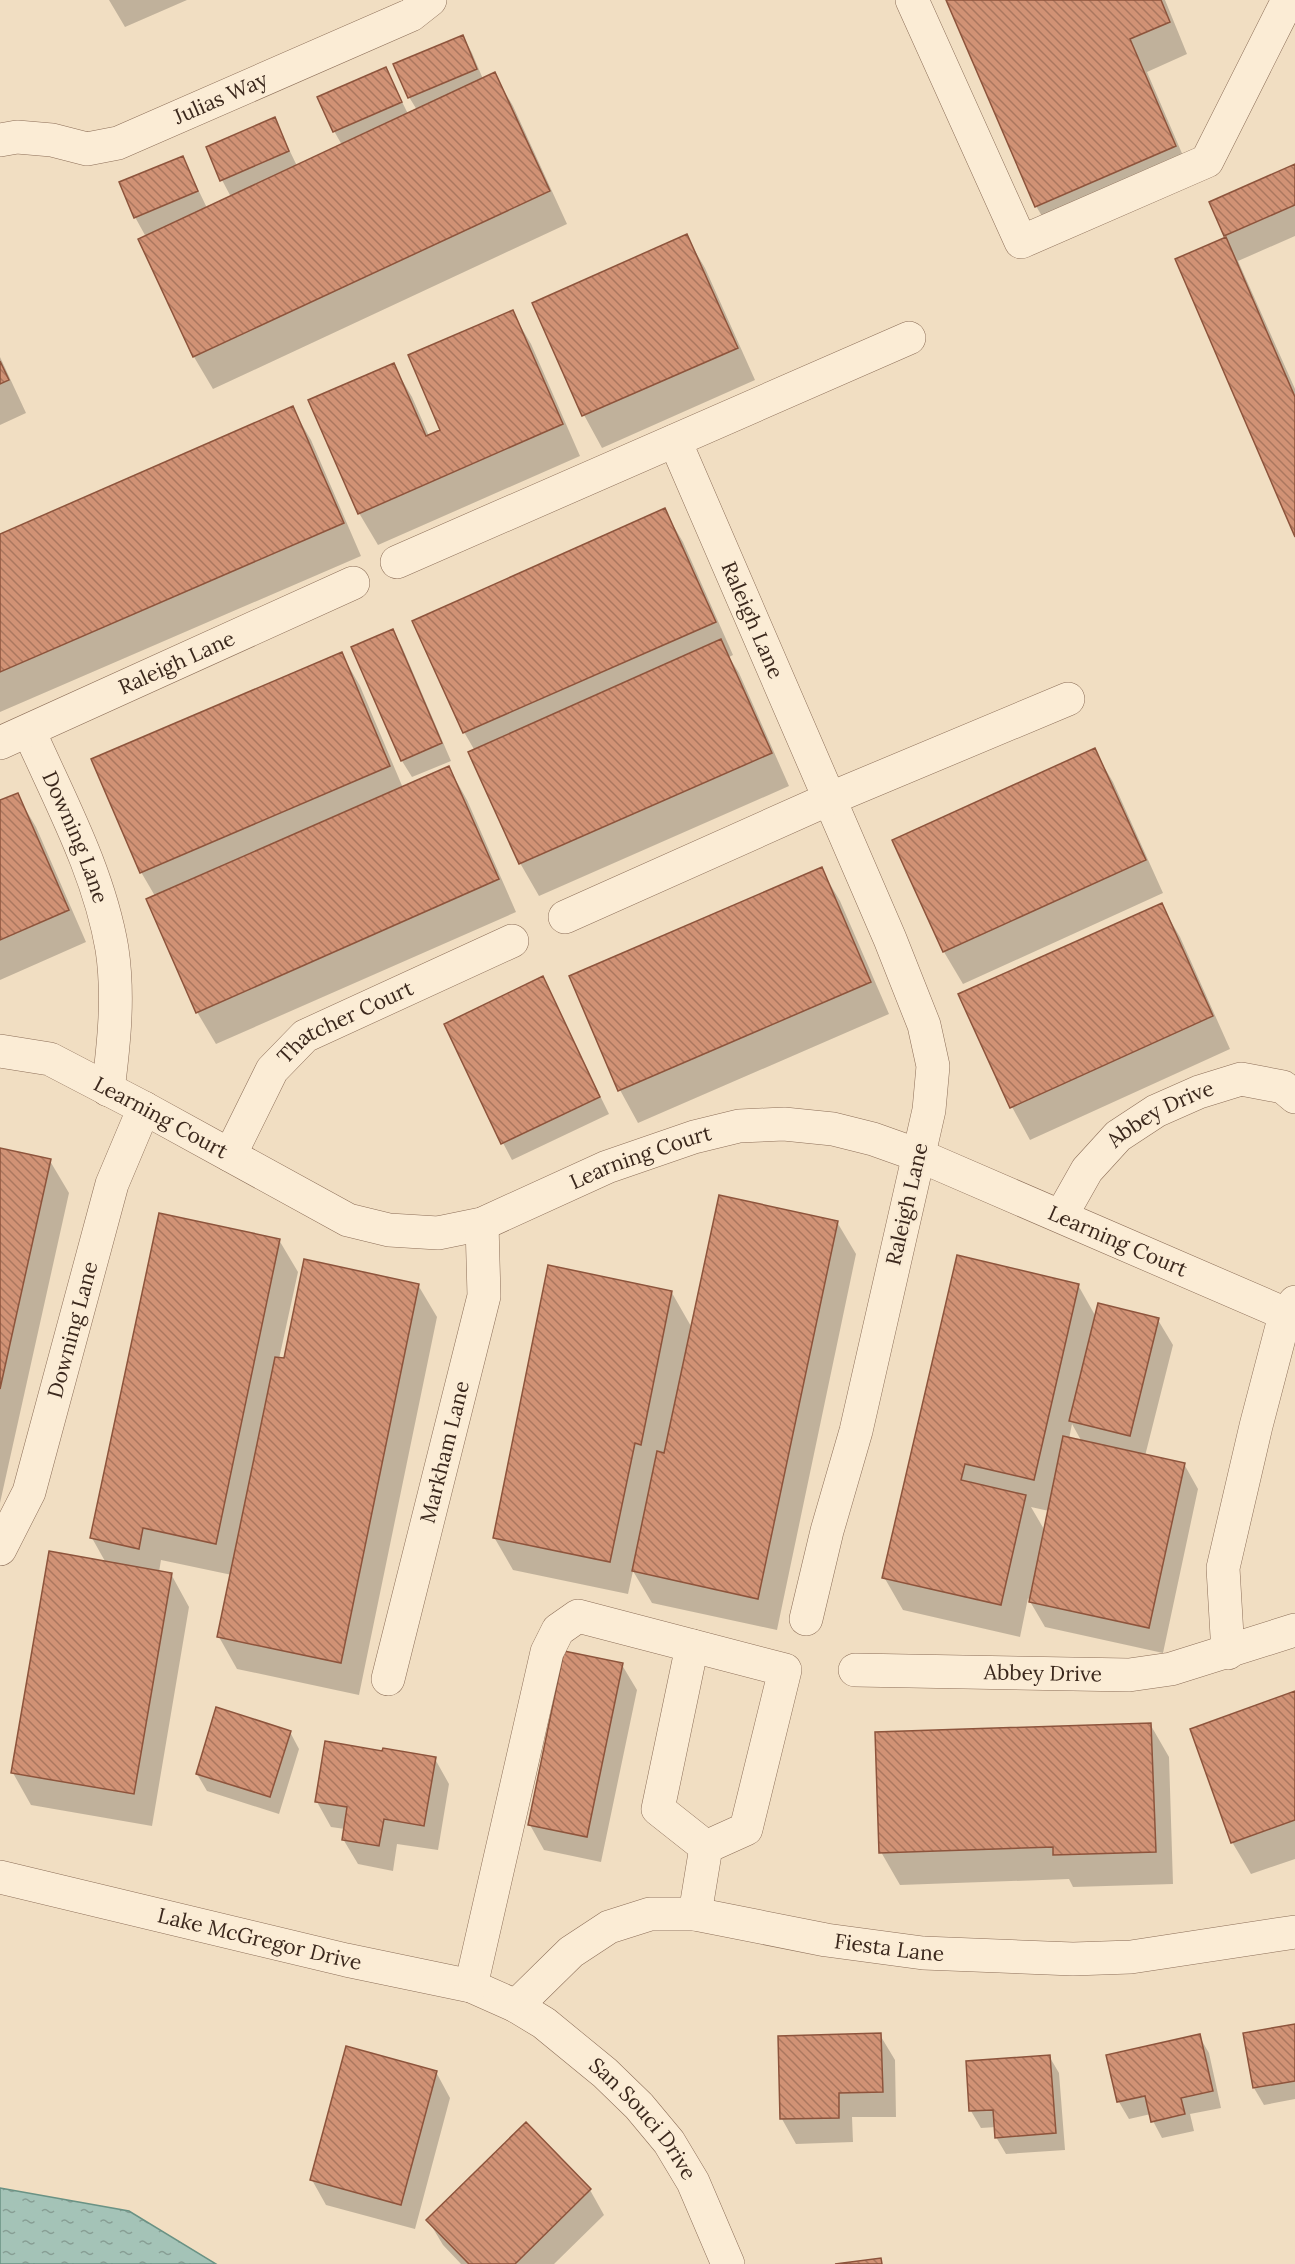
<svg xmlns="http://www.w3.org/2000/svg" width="1295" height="2264" viewBox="0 0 1295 2264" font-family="Lora,serif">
	<defs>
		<pattern id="water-ripples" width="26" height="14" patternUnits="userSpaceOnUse" patternTransform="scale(1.5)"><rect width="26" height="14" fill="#a4c3b7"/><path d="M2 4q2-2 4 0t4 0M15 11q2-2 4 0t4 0" fill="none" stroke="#879e94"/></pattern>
		<pattern id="building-back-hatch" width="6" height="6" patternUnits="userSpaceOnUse" patternTransform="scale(1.5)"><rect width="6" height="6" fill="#d19275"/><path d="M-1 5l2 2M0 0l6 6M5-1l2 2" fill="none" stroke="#ab775f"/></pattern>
	</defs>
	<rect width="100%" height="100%" fill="#f1dec2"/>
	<!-- water -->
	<path fill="url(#water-ripples)" stroke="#6a9284" stroke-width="1.5" d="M 0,2188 L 129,2211 L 216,2264 L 0,2264 Z"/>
	<!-- shadow -->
	<path fill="#0003" fill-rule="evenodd" d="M 109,0 L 187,0 L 125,27 Z
		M 947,0 L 1165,0 L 1187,54 L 1147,72 L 1193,179 L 1055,238 L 1036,206 Z
		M 463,36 L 472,53 L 483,79 L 494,74 L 513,106 L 567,224 L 213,389 L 194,357 L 140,240 L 146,237 L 135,217 L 183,158 L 207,208 L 231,197 L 222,180 L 274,118 L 297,166 L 342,145 L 334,131 L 386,69 L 408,114 L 417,110 L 409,97 Z
		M 1295,166 L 1295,236 L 1238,261 L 1295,389 L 1295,533 L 1177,260 L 1227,238 L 1211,203 Z
		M 686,236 L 705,268 L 755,380 L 602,448 L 584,415 L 534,304 Z
		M 512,312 L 531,344 L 580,456 L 378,545 L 359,513 L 393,365 L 412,397 L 429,436 L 442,431 Z
		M 0,357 L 26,413 L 0,425 Z
		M 292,408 L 311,440 L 361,556 L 0,712 L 0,536 Z
		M 664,510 L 683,542 L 733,655 L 729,657 L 739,673 L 789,786 L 539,896 L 520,863 L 475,751 L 464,732 Z
		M 393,631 L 402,647 L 451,761 L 412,777 L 402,761 L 353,647 Z
		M 341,653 L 360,686 L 403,788 L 449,768 L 467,800 L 516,912 L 216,1044 L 197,1012 L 155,896 L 141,872 Z
		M 1094,750 L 1113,782 L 1163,893 L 963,984 L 944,952 L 894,841 Z
		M 17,795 L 36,827 L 86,942 L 0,980 L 0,802 Z
		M 821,869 L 840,901 L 889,1014 L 638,1123 L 620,1090 L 571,977 Z
		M 1161,905 L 1180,937 L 1230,1049 L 1030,1140 L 1012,1107 L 960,995 Z
		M 542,978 L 609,1114 L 512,1160 L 503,1143 Z
		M 0,1149 L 50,1161 L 69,1193 L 0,1503 Z
		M 837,1222 L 856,1254 L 777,1630 L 652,1603 L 633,1571 L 628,1594 L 513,1570 L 494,1537 L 672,1293 L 692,1328 Z
		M 279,1240 L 298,1272 L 279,1359 L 285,1360 L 418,1285 L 437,1317 L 359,1695 L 237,1669 L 219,1637 L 232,1575 L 161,1560 L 159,1572 L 171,1574 L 189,1607 L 152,1826 L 31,1805 L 13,1773 L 106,1563 L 92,1538 Z
		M 1078,1285 L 1096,1317 L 1158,1320 L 1173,1345 L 1145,1456 L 1184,1464 L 1198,1489 L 1163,1653 L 1045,1627 L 1028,1598 L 1020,1637 L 903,1610 L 884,1577 ZM 1072,1424 L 1082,1442 L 1069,1439 ZM 1031,1507 L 1049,1511 L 1045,1531 Z
		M 622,1665 L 637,1690 L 601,1862 L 544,1850 L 530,1825 Z
		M 1295,1693 L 1295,1859 L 1251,1874 L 1232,1842 Z
		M 1150,1724 L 1169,1757 L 1173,1884 L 1073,1887 L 1069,1879 L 900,1885 L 881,1852 Z
		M 290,1732 L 299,1749 L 279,1814 L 207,1791 L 197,1774 Z
		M 383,1753 L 435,1759 L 449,1784 L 438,1850 L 397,1844 L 393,1871 L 358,1864 L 343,1839 L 345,1829 L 331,1827 L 317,1802 Z
		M 1295,2025 L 1295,2099 L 1264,2105 L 1254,2088 Z
		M 880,2035 L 895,2060 L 896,2117 L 852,2117 L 853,2142 L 796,2144 L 782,2119 L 779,2038 Z
		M 1199,2036 L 1209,2053 L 1221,2108 L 1190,2114 L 1194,2131 L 1162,2138 L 1153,2121 L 1151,2114 L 1129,2119 L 1119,2102 Z
		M 1049,2056 L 1059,2073 L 1065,2150 L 1006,2154 L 996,2137 L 996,2127 L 981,2128 L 971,2111 Z
		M 436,2072 L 450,2098 L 415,2229 L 326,2205 L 312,2180 Z
		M 590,2190 L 604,2215 L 554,2264 L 461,2264 L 443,2245 L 428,2220 Z"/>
	<!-- building -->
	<path fill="url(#building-back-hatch)" stroke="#8d543c" stroke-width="1.5" d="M 946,0 L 1161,0 L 1170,22 L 1130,39 L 1176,146 L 1035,207 Z
		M 463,35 L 477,69 L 408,98 L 393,64 Z
		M 386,67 L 402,102 L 333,132 L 317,97 Z
		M 495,72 L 550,191 L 193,357 L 138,239 Z
		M 275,117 L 289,151 L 220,181 L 206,147 Z
		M 183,156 L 198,191 L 134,218 L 119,182 Z
		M 1295,164 L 1295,205 L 1224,236 L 1209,202 Z
		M 687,234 L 738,348 L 582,416 L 532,303 Z
		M 1226,237 L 1295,397 L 1295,537 L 1175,259 Z
		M 513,310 L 563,424 L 358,514 L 308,400 L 394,363 L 426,436 L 440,430 L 408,355 Z
		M 0,361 L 9,380 L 0,384 Z
		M 293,406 L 344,523 L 0,672 L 0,534 Z
		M 665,508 L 716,622 L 463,733 L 412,621 Z
		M 393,629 L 442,743 L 401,761 L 351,647 Z
		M 721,639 L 772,753 L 519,864 L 468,752 Z
		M 342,652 L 390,766 L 140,873 L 91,759 Z
		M 1095,748 L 1146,860 L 943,952 L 892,840 Z
		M 449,766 L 499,879 L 196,1013 L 146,899 Z
		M 18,793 L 69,910 L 0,940 L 0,800 Z
		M 822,867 L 871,982 L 618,1091 L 569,976 Z
		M 1162,903 L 1213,1016 L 1010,1108 L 958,994 Z
		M 543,976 L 600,1097 L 501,1144 L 444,1024 Z
		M 0,1148 L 51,1159 L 0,1389 Z
		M 719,1195 L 838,1221 L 758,1599 L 632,1571 L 657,1451 L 664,1453 Z
		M 159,1213 L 280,1239 L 216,1544 L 143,1528 L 139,1549 L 90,1538 Z
		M 957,1255 L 1079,1284 L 1034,1480 L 965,1464 L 961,1480 L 1026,1495 L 1001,1605 L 882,1578 Z
		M 304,1259 L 419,1284 L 341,1663 L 217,1637 L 275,1357 L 284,1358 Z
		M 548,1265 L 672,1291 L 641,1445 L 635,1443 L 610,1562 L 493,1538 Z
		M 1098,1303 L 1159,1318 L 1130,1436 L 1069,1421 Z
		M 1063,1436 L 1185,1463 L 1149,1628 L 1029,1602 Z
		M 49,1551 L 172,1573 L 134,1794 L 11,1773 Z
		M 564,1651 L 623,1663 L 587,1837 L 528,1825 Z
		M 1295,1691 L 1295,1820 L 1231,1843 L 1190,1729 Z
		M 216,1707 L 291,1731 L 270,1797 L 196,1774 Z
		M 1151,1723 L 1156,1852 L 1053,1855 L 1053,1847 L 879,1853 L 875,1732 Z
		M 325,1741 L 382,1751 L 383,1748 L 436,1757 L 424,1826 L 384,1819 L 379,1846 L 342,1840 L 347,1807 L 315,1802 Z
		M 1295,2024 L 1295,2081 L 1253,2088 L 1243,2033 Z
		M 881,2033 L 883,2092 L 839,2093 L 839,2118 L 780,2119 L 778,2036 Z
		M 1200,2034 L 1213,2091 L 1181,2098 L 1185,2114 L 1151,2122 L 1145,2096 L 1117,2102 L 1106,2055 Z
		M 346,2046 L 437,2071 L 401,2205 L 310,2180 Z
		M 1050,2055 L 1056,2133 L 995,2138 L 993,2110 L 969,2111 L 966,2061 Z
		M 526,2122 L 591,2189 L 515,2264 L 469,2264 L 426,2220 Z
		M 881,2258 L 882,2264 L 835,2264 Z"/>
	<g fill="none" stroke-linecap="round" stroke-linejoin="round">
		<!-- minor casing -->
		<g stroke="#8c6e58" stroke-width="34">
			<g id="minor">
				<path d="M 912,0 L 1021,242 L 1207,161 L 1288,0"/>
				<path id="s1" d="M 0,140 L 17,137 L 52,140 L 87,149 L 118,143 L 411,15 L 430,0"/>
				<path id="s2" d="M 675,441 L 890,939 L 924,1025 L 933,1066 L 929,1110 L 856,1431 L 827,1531 L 806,1619"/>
				<path d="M 397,562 L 909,338"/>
				<path id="s3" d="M 29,731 C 60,801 99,872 112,949 C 119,996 114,1043 108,1090"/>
				<path id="s4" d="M 0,743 L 353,583"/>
				<path d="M 565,917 L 829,799 L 1068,699"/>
				<path id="s5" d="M 0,1051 L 50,1059 L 144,1108 L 348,1220 L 389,1230 L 438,1233 L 482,1224 L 607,1167 L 694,1137 L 739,1126 L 784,1124 L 833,1129 L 873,1139 L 918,1155 L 1295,1318"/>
				<path id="s6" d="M 230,1155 L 272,1070 L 305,1036 L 512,941"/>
				<path id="s7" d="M 1061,1216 L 1087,1170 L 1118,1136 L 1156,1111 L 1199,1092 L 1241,1079 L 1283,1087 L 1295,1097"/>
				<path id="s8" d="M 0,1549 L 29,1492 L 112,1184 L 144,1108"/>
				<path d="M 692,1646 L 658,1809 L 706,1847"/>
				<path d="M 1228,1653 L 1223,1568 L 1256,1426 L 1285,1315 L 1295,1302"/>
				<path id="s9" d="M 855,1670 L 1129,1675 L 1171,1669 L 1295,1630"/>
				<path id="s10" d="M 388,1679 L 484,1296 L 482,1224"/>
				<path id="s11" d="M 0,1877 L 346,1960 L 471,1986 L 516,2006 L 544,2023 L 605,2073 L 639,2106 L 669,2142 L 693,2182 L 728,2264"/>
				<path d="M 471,1986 L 547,1652 L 558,1630 L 578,1616 L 785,1670 L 746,1829 L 706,1847 L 695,1914"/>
				<path id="s12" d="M 516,2006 L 571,1952 L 609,1927 L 650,1914 L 695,1914 L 826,1940 L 923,1953 L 1073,1959 L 1131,1957 L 1295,1932"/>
			</g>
		</g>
		<!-- minor -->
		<use href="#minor" stroke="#fbecd5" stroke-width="33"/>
	</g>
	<g text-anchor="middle" stroke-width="4.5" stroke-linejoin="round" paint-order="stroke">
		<!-- street labels -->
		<g font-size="21" fill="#3b281d" stroke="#f8e9d2">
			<text dy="7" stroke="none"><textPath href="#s1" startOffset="232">Julias Way</textPath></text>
			<text dy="7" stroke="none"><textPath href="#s2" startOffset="195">Raleigh Lane</textPath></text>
			<text dy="7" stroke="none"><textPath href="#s4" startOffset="194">Raleigh Lane</textPath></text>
			<text dy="7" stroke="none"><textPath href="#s3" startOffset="116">Downing Lane</textPath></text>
			<text dy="7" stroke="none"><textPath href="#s6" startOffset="184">Thatcher Court</textPath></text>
			<text dy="7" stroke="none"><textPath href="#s5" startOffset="176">Learning Court</textPath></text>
			<text dy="7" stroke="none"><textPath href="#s7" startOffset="147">Abbey Drive</textPath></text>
			<text dy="7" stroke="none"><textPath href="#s5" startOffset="698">Learning Court</textPath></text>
			<text transform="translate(907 1204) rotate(-77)" y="7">Raleigh Lane</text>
			<text dy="7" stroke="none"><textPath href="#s5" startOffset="1202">Learning Court</textPath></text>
			<text dy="7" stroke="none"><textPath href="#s8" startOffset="232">Downing Lane</textPath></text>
			<text dy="7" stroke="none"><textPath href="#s10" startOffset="234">Markham Lane</textPath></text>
			<text dy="7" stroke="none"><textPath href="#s9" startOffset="188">Abbey Drive</textPath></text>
			<text dy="7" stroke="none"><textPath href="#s11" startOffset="267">Lake McGregor Drive</textPath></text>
			<text dy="7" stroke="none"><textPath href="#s12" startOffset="408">Fiesta Lane</textPath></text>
			<text dy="7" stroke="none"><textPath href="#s11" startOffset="704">San Souci Drive</textPath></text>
		</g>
	</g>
</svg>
